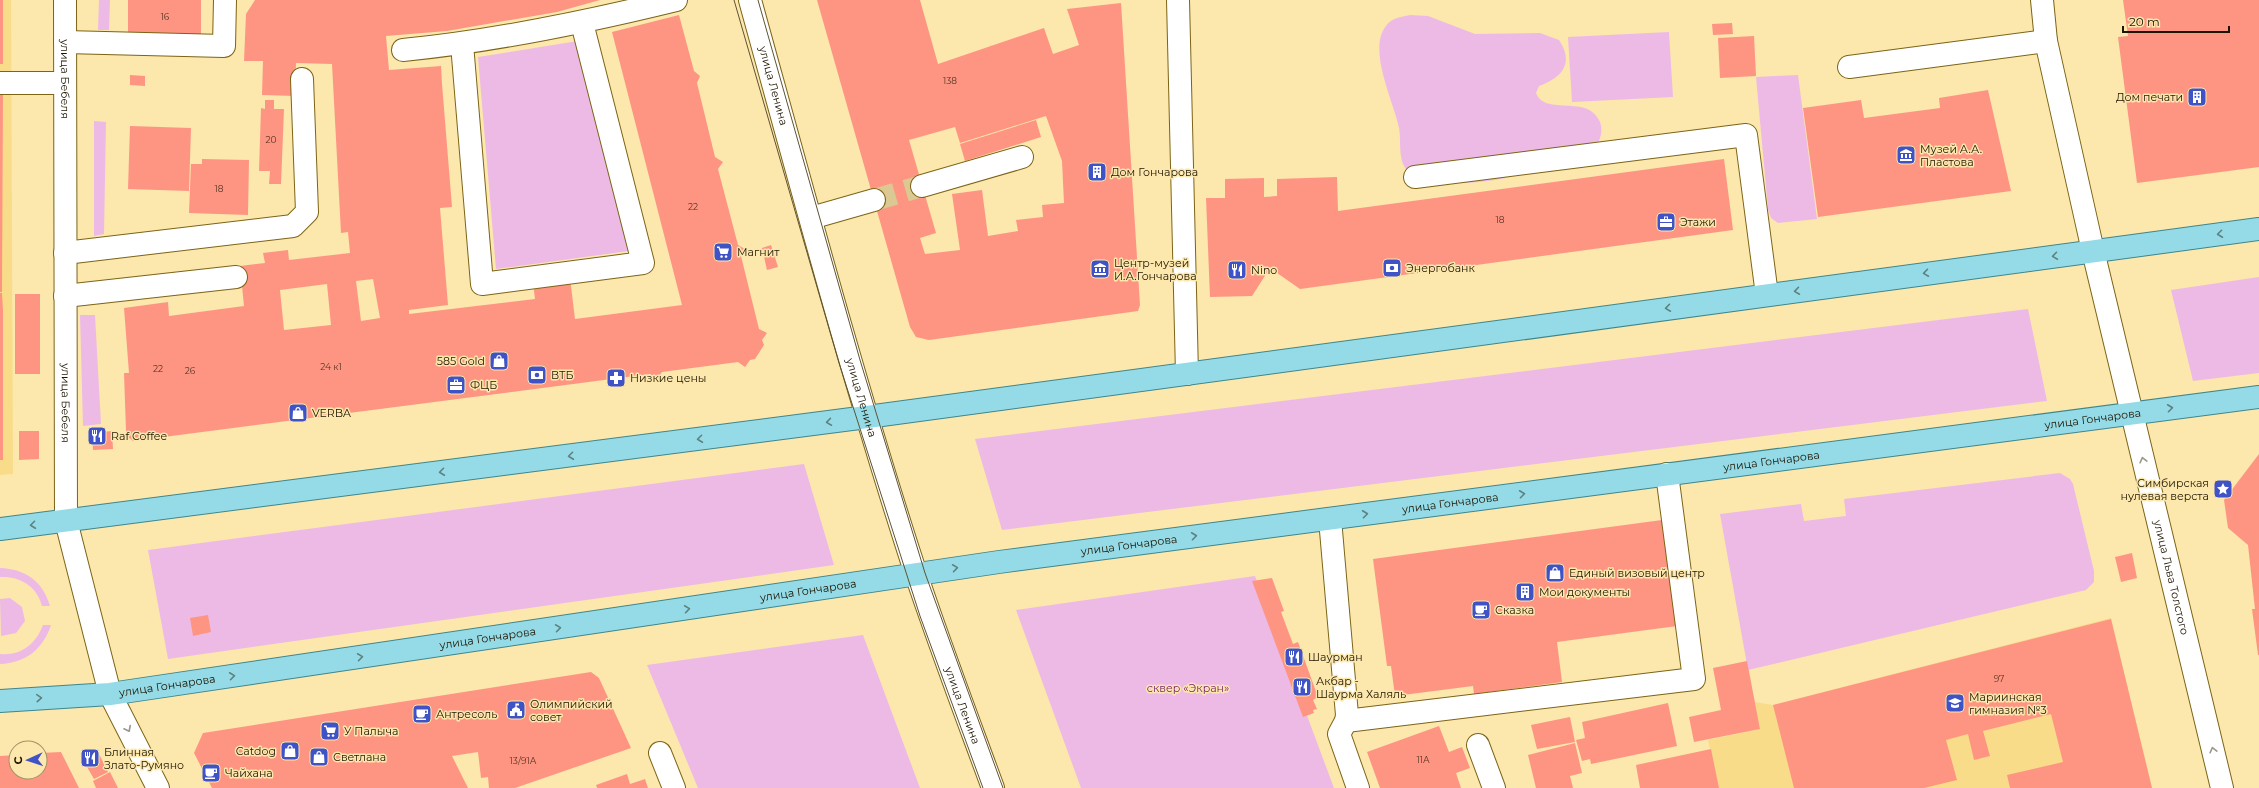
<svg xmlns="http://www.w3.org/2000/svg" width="2259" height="788" viewBox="0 0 2259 788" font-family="Montserrat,sans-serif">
	<rect width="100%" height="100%" fill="#fce7ad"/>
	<!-- built -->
	<path fill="#f9dc8a" d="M 0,0 L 11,0 L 13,474 L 0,475 Z
		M 2111,618 L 2152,788 L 1719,788 L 1708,740 L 1760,729 L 1755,702 L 1773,705 Z"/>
	<!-- green -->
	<path fill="#edbae6" d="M 99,0 L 110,0 L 109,30 L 98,30 Z
		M 1410,15 L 1428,16 L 1475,34 L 1540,33 L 1559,40 C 1575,64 1561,78 1539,86 L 1536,93 C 1545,117 1588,93 1600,122 C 1603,131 1601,137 1597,145 C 1547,167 1490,191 1434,180 C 1428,179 1418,179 1413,175 C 1396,165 1402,145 1399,128 C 1394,102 1367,50 1386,26 C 1391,18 1401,17 1410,15 Z
		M 1669,32 L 1673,97 L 1572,102 L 1568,37 Z
		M 578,41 L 629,251 L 496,269 L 478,57 Z
		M 1798,75 L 1817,219 L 1778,223 L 1771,218 L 1768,209 L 1756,77 Z
		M 94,121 L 106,122 L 104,234 L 94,236 Z
		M 2259,277 L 2259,373 L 2193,381 L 2171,290 Z
		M 2028,309 L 2047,401 L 1002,530 L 975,439 Z
		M 80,315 L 95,315 L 101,424 L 83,426 Z
		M 804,464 L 834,565 L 168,659 L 148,550 Z
		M 2060,473 L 2070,479 L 2073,484 L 2094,571 L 2094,582 L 2086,590 L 1748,670 L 1720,514 L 1801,504 L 1804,521 L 1846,516 L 1844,499 Z
		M 0,568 C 25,569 43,581 50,606 L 42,606 C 37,586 20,576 0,577 Z
		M 1255,576 L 1334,788 L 1081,788 L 1016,610 Z
		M 10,598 L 22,607 L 25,621 L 16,633 L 1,636 L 0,599 Z
		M 43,625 L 51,625 C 43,649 26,663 0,664 L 0,654 C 21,656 36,644 43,625 Z
		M 863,635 L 920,788 L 698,788 L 647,665 Z"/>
	<!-- building -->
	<path fill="#fe9583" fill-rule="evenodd" d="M 0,0 L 3,0 L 3,64 L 0,64 Z
		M 128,0 L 201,0 L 201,36 L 128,35 Z
		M 255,0 L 600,0 L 557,12 L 447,31 L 386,36 L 389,70 L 441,66 L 442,84 L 452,207 L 440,208 L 448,305 L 409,310 L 409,314 L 535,299 L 533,283 L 570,278 L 575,319 L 682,305 L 612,32 L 679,15 L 694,71 L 700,76 L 697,83 L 715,157 L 723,162 L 718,169 L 738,245 L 745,249 L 741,256 L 759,329 L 767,333 L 762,340 L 764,345 L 755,359 L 750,360 L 745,367 L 738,362 L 662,372 L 657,379 L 650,374 L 133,441 L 127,436 L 126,431 L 124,373 L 129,373 L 124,308 L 168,302 L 169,316 L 244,306 L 240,266 L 265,263 L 263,253 L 288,250 L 289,260 L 350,253 L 348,232 L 341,233 L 332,64 L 296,63 L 295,96 L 262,95 L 263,61 L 244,61 L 246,14 ZM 373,279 L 380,318 L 361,321 L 356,281 ZM 327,284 L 331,325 L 284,330 L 280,290 Z
		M 817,0 L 920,0 L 938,64 L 1044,28 L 1053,54 L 1079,45 L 1067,9 L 1121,3 L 1140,305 L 1138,311 L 929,340 L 916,337 L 910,327 ZM 1046,116 L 1062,161 L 1064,203 L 1042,205 L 1043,217 L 1016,220 L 1018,231 L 988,236 L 982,190 L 952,194 L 960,250 L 925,254 L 920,238 L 936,233 L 909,140 L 955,127 L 960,143 Z
		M 2123,0 L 2259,0 L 2259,167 L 2137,183 L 2118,37 L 2128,36 Z
		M 1732,23 L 1733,34 L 1713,35 L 1712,24 Z
		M 1754,36 L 1756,76 L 1720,78 L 1718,38 Z
		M 130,75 L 145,76 L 145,86 L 130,85 Z
		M 1988,90 L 2011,191 L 1818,217 L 1803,108 L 1861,100 L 1864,118 L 1940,108 L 1939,98 Z
		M 0,92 L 3,92 L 2,292 L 0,292 Z
		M 265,100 L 274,100 L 274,109 L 284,109 L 281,184 L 269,184 L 270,171 L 259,171 L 261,108 L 265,109 Z
		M 1036,120 L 1041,137 L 965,161 L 960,144 Z
		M 130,126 L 191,128 L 189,191 L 128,189 Z
		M 202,159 L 249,160 L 248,215 L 189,213 L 191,164 L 202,164 Z
		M 1724,159 L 1733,230 L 1300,289 L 1270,268 L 1252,296 L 1210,297 L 1206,198 L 1225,198 L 1225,179 L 1264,178 L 1264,197 L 1277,196 L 1277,179 L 1337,177 L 1338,211 Z
		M 771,245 L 778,267 L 767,270 L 762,248 Z
		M 0,293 L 2,293 L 3,311 L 3,460 L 0,460 Z
		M 15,294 L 40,294 L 40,374 L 15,374 Z
		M 19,431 L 39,431 L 39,459 L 19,460 Z
		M 112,431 L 113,449 L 93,450 L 92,433 Z
		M 2259,454 L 2259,655 L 2258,655 L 2252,609 L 2255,609 L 2248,545 L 2228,528 L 2224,500 Z
		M 1662,520 L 1677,626 L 1557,642 L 1562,682 L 1474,694 L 1473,686 L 1395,696 L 1391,666 L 1387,666 L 1373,559 Z
		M 2132,553 L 2137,578 L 2121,582 L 2115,557 Z
		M 1272,578 L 1284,611 L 1281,612 L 1293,644 L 1298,642 L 1318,697 L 1313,700 L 1317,709 L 1313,710 L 1314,713 L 1303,717 L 1252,581 Z
		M 208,615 L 211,632 L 193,636 L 190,618 Z
		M 2111,619 L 2152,788 L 2010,788 L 2007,775 L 2063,762 L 2051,714 L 1983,731 L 1990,756 L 1974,760 L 1968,734 L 1946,740 L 1957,780 L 1924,788 L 1794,788 L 1773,705 Z
		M 1747,661 L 1760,729 L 1694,742 L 1689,717 L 1721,710 L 1713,668 Z
		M 591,672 L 599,678 L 631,748 L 515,788 L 489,788 L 488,777 L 481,778 L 478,752 L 452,756 L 468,788 L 212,788 L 194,753 L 203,733 Z
		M 1668,703 L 1677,746 L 1591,764 L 1590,759 L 1582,761 L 1576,740 L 1585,738 L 1582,722 Z
		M 1570,717 L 1575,742 L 1537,749 L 1531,725 Z
		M 1439,726 L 1449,752 L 1462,747 L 1470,768 L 1456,773 L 1461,788 L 1380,788 L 1367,752 Z
		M 1575,743 L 1582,773 L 1570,776 L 1573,788 L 1536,788 L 1528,755 Z
		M 1711,749 L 1719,788 L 1640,788 L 1636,765 Z
		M 61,752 L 79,788 L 0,788 L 0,756 L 16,755 L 16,772 L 40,772 L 40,753 Z
		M 98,752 L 108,772 L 94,779 L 83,760 Z
		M 110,772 L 118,788 L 96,788 L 93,781 Z
		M 627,774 L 630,784 L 645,779 L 648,788 L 597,788 L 596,785 Z"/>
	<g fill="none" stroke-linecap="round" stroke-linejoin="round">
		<!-- minor-tunnel -->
		<path stroke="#dbc893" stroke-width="22" stroke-dasharray="22 11" stroke-linecap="butt" d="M 874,200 L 922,186"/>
		<!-- minor casing -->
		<g stroke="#7c6416" stroke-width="24">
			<g id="minor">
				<path id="s1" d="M 65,0 L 66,521 L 110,694 L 158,788"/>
				<path id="s2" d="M 750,0 C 803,192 854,384 916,574 C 940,646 967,717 993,788"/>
				<path d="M 1178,0 L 1187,374"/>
				<path id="s3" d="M 2042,0 L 2046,41 L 2093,251 L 2222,788"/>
				<path d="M 65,42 L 224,46 L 225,0"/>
				<path d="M 462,44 L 482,284 L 643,263 L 582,23"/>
				<path d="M 403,50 C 496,41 586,22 676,0"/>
				<path d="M 1849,67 L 2046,41"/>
				<path d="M 0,83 L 65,83"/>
				<path d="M 1415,177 L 1746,135 L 1767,295"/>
				<path d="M 922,186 L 1022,157"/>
				<path d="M 811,218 L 874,200"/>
				<path d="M 65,253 L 293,226 L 307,212 L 302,79"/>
				<path d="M 65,296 L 236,277"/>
				<path d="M 1330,519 L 1347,715 L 1346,721 L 1339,734 L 1358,788"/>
				<path d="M 1346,721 L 1694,679 L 1667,474"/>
				<path d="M 1478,745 L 1494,788"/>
				<path d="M 660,753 L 674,788"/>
			</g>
		</g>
		<!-- major casing -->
		<g stroke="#3d868c" stroke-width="24">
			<g id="major">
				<path d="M 0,529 L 867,417 L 2259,229"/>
				<path id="s4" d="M 0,701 L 110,694 L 999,562 L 2259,397"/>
			</g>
		</g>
		<!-- minor -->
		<use href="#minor" stroke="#fff" stroke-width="22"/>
		<!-- major -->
		<use href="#major" stroke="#94dbe7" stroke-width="22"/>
		<!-- tram -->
		<path stroke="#5e5232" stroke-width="1" d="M 734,0 L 839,363 L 920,616 L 983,788
			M 758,0 L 860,360 L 925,573 L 1003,788"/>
	</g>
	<!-- one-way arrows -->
	<defs><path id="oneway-chevron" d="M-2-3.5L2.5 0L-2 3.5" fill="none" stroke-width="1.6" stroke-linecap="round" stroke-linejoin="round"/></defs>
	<g stroke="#5f827f">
		<use href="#oneway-chevron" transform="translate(2220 234) rotate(173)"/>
		<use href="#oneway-chevron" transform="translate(2055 256) rotate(172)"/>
		<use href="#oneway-chevron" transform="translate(1926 273) rotate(172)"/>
		<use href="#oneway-chevron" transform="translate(1797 291) rotate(172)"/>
		<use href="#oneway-chevron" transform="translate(1668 308) rotate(172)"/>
		<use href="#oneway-chevron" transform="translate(2170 408) rotate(-7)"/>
		<use href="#oneway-chevron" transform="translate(829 422) rotate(172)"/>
		<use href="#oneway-chevron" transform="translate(700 439) rotate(173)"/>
		<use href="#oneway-chevron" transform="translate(571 456) rotate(173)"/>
		<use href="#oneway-chevron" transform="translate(442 472) rotate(173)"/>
		<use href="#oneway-chevron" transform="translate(1522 494) rotate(-7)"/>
		<use href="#oneway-chevron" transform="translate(1365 514) rotate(-7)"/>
		<use href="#oneway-chevron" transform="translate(33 525) rotate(173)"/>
		<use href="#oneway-chevron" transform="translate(1194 536) rotate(-7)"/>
		<use href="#oneway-chevron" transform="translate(955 568) rotate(-8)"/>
		<use href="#oneway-chevron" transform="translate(687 609) rotate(-8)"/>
		<use href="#oneway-chevron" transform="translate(558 628) rotate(-8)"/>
		<use href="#oneway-chevron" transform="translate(360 657) rotate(-8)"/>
		<use href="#oneway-chevron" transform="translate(232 676) rotate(-8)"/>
		<use href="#oneway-chevron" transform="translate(39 698) rotate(-4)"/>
	</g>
	<g stroke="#9a968c">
		<use href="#oneway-chevron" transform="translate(2143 460) rotate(-104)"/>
		<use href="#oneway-chevron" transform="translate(128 729) rotate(63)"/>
		<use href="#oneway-chevron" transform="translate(2213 750) rotate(-104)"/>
	</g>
	<!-- icons -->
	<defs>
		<g id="building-square" transform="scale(1)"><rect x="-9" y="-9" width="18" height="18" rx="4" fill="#3f53c7" stroke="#fce7ad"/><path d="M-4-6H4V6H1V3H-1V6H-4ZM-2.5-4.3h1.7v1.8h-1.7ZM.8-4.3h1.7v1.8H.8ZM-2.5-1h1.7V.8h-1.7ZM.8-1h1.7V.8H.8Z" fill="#fff"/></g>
		<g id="museum-square" transform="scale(1)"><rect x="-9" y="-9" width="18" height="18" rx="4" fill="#3f53c7" stroke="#fce7ad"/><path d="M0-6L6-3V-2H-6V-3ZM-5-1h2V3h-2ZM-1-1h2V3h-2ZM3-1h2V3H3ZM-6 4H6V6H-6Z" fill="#fff"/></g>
		<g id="office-square" transform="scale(1)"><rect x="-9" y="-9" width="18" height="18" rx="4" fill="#3f53c7" stroke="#fce7ad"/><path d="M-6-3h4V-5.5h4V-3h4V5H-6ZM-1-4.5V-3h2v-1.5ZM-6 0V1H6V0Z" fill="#fff"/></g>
		<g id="supermarket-square" transform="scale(1)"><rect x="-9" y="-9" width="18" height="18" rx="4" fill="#3f53c7" stroke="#fce7ad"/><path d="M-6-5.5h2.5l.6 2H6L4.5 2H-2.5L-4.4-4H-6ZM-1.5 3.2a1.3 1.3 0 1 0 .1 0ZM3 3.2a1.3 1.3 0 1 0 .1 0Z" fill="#fff"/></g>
		<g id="bank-square" transform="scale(1)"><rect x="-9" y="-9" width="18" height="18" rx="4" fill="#3f53c7" stroke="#fce7ad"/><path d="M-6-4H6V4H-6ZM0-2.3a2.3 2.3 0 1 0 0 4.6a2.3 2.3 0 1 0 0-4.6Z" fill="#fff"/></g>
		<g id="restaurant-square" transform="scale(1)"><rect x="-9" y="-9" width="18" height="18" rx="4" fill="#3f53c7" stroke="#fce7ad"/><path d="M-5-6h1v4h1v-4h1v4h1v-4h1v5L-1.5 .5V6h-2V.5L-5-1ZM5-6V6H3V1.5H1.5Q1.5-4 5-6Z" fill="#fff"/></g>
		<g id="shop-square" transform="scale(1)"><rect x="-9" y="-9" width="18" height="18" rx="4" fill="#3f53c7" stroke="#fce7ad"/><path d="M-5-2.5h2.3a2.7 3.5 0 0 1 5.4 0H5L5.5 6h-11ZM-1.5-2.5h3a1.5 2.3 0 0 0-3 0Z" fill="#fff"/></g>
		<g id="pharmacy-square" transform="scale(1)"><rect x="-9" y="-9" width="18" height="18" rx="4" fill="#3f53c7" stroke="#fce7ad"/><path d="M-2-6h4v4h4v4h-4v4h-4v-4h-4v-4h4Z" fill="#fff"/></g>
		<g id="sight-square" transform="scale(1)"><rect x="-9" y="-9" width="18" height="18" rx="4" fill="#3f53c7" stroke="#fce7ad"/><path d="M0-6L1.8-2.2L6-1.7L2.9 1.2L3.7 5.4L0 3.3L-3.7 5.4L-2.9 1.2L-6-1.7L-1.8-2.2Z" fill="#fff"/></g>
		<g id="cafe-square" transform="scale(1)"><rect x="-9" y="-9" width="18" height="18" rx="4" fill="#3f53c7" stroke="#fce7ad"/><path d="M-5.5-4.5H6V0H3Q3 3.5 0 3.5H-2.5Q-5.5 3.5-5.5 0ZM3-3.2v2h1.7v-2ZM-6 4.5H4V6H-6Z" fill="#fff"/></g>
		<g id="school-square" transform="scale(1)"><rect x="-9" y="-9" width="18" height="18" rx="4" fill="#3f53c7" stroke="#fce7ad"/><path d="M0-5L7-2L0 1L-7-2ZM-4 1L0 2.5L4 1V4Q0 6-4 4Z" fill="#fff"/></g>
		<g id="civic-square" transform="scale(1)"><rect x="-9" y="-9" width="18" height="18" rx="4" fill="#3f53c7" stroke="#fce7ad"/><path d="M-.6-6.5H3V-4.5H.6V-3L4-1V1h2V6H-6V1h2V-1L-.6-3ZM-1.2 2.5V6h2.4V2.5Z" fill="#fff"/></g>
	</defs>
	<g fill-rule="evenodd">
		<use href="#building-square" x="2197" y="97"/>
		<use href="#museum-square" x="1906" y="155"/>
		<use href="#building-square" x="1097" y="172"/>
		<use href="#office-square" x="1666" y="222"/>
		<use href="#supermarket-square" x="723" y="252"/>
		<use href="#bank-square" x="1392" y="268"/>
		<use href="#museum-square" x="1100" y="269"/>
		<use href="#restaurant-square" x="1237" y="270"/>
		<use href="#shop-square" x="499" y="361"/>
		<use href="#bank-square" x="537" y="375"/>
		<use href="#pharmacy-square" x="616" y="378"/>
		<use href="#office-square" x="456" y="385"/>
		<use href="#shop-square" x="298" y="413"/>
		<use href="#restaurant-square" x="97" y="436"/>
		<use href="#sight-square" x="2223" y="489"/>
		<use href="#shop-square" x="1555" y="573"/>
		<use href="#building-square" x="1525" y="592"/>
		<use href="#cafe-square" x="1481" y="610"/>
		<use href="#restaurant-square" x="1294" y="657"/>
		<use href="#restaurant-square" x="1302" y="687"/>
		<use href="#school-square" x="1955" y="703"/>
		<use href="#civic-square" x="516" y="710"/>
		<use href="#cafe-square" x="422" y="714"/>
		<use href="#supermarket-square" x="330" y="731"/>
		<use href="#shop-square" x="290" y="751"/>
		<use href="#shop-square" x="319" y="757"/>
		<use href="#restaurant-square" x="90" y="758"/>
		<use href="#cafe-square" x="211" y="773"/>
	</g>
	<g text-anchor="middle" stroke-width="3" stroke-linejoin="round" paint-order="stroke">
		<!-- number labels -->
		<g font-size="9" fill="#563521">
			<text x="165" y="20">16</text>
			<text x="950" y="84">138</text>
			<text x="271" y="143">20</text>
			<text x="219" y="192">18</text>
			<text x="693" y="210">22</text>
			<text x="1500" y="223">18</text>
			<text x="331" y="370">24 к1</text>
			<text x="158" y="372">22</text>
			<text x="190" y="374">26</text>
			<text x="1999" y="682">97</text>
			<text x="1423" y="763">11А</text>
			<text x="523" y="764">13/91А</text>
		</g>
		<!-- street labels -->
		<g font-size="11" fill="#1e1500" stroke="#fce7ad">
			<text dy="4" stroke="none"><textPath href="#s1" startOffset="79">улица Бебеля</textPath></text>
			<text dy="4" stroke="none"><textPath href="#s2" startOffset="89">улица Ленина</textPath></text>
			<text dy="4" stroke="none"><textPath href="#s2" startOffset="413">улица Ленина</textPath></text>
			<text dy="4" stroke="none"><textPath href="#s1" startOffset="403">улица Бебеля</textPath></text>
			<text dy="4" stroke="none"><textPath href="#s4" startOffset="2112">улица Гончарова</textPath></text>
			<text dy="4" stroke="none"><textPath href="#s4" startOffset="1788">улица Гончарова</textPath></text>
			<text dy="4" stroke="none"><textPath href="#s4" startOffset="1464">улица Гончарова</textPath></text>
			<text dy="4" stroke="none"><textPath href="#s4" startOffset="1140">улица Гончарова</textPath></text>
			<text dy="4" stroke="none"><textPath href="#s3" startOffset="592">улица Льва Толстого</textPath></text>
			<text dy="4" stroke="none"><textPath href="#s4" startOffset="816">улица Гончарова</textPath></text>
			<text dy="4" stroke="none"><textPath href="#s4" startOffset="492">улица Гончарова</textPath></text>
			<text dy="4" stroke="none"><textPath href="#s4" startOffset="168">улица Гончарова</textPath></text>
			<text dy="4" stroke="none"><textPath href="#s2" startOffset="737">улица Ленина</textPath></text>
		</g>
		<!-- poi labels -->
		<g font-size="11" fill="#1e1500" stroke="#fce7ad" text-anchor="start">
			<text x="2183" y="101" text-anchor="end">Дом печати</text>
			<text x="1920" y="153">Музей А.А.<tspan x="1920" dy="13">Пластова</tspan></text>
			<text x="1111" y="176">Дом Гончарова</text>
			<text x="1680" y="226">Этажи</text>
			<text x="737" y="256">Магнит</text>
			<text x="1114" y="267">Центр-музей<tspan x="1114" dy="13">И.А.Гончарова</tspan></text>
			<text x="1406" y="272">Энергобанк</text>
			<text x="1251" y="274">Nino</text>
			<text x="485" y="365" text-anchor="end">585 Gold</text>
			<text x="551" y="379">ВТБ</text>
			<text x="630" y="382">Низкие цены</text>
			<text x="470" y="389">ФЦБ</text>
			<text x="312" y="417">VERBA</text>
			<text x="111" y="440">Raf Coffee</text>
			<text x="2209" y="487" text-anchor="end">Симбирская<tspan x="2209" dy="13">нулевая верста</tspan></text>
			<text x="1569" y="577">Единый визовый центр</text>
			<text x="1539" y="596">Мои документы</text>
			<text x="1495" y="614">Сказка</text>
			<text x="1308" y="661">Шаурман</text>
			<text x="1316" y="685">Акбар -<tspan x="1316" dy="13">Шаурма Халяль</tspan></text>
			<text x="1969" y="701">Мариинская<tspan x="1969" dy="13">гимназия №3</tspan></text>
			<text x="530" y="708">Олимпийский<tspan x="530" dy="13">совет</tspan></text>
			<text x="436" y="718">Антресоль</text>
			<text x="344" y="735">У Палыча</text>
			<text x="276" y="755" text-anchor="end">Catdog</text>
			<text x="104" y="756">Блинная<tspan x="104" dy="13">Злато-Румяно</tspan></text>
			<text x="333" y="761">Светлана</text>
			<text x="225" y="777">Чайхана</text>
		</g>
		<!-- park labels -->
		<g font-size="11" fill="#771b71" stroke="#fce7ad">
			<text x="1188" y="692">сквер «Экран»</text>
		</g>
	</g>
	<!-- north arrow -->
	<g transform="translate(28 760) rotate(267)"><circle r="19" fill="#fce7ad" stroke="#a39368"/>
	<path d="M0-3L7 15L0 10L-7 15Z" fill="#3f53c7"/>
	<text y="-6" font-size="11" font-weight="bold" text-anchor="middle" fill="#1e1500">С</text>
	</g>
	<!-- scale -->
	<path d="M2123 26v6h106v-6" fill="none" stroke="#1e1500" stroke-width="2"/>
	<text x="2129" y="26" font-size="12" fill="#1e1500" stroke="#fce7ad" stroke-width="3" paint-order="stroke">20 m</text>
</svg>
